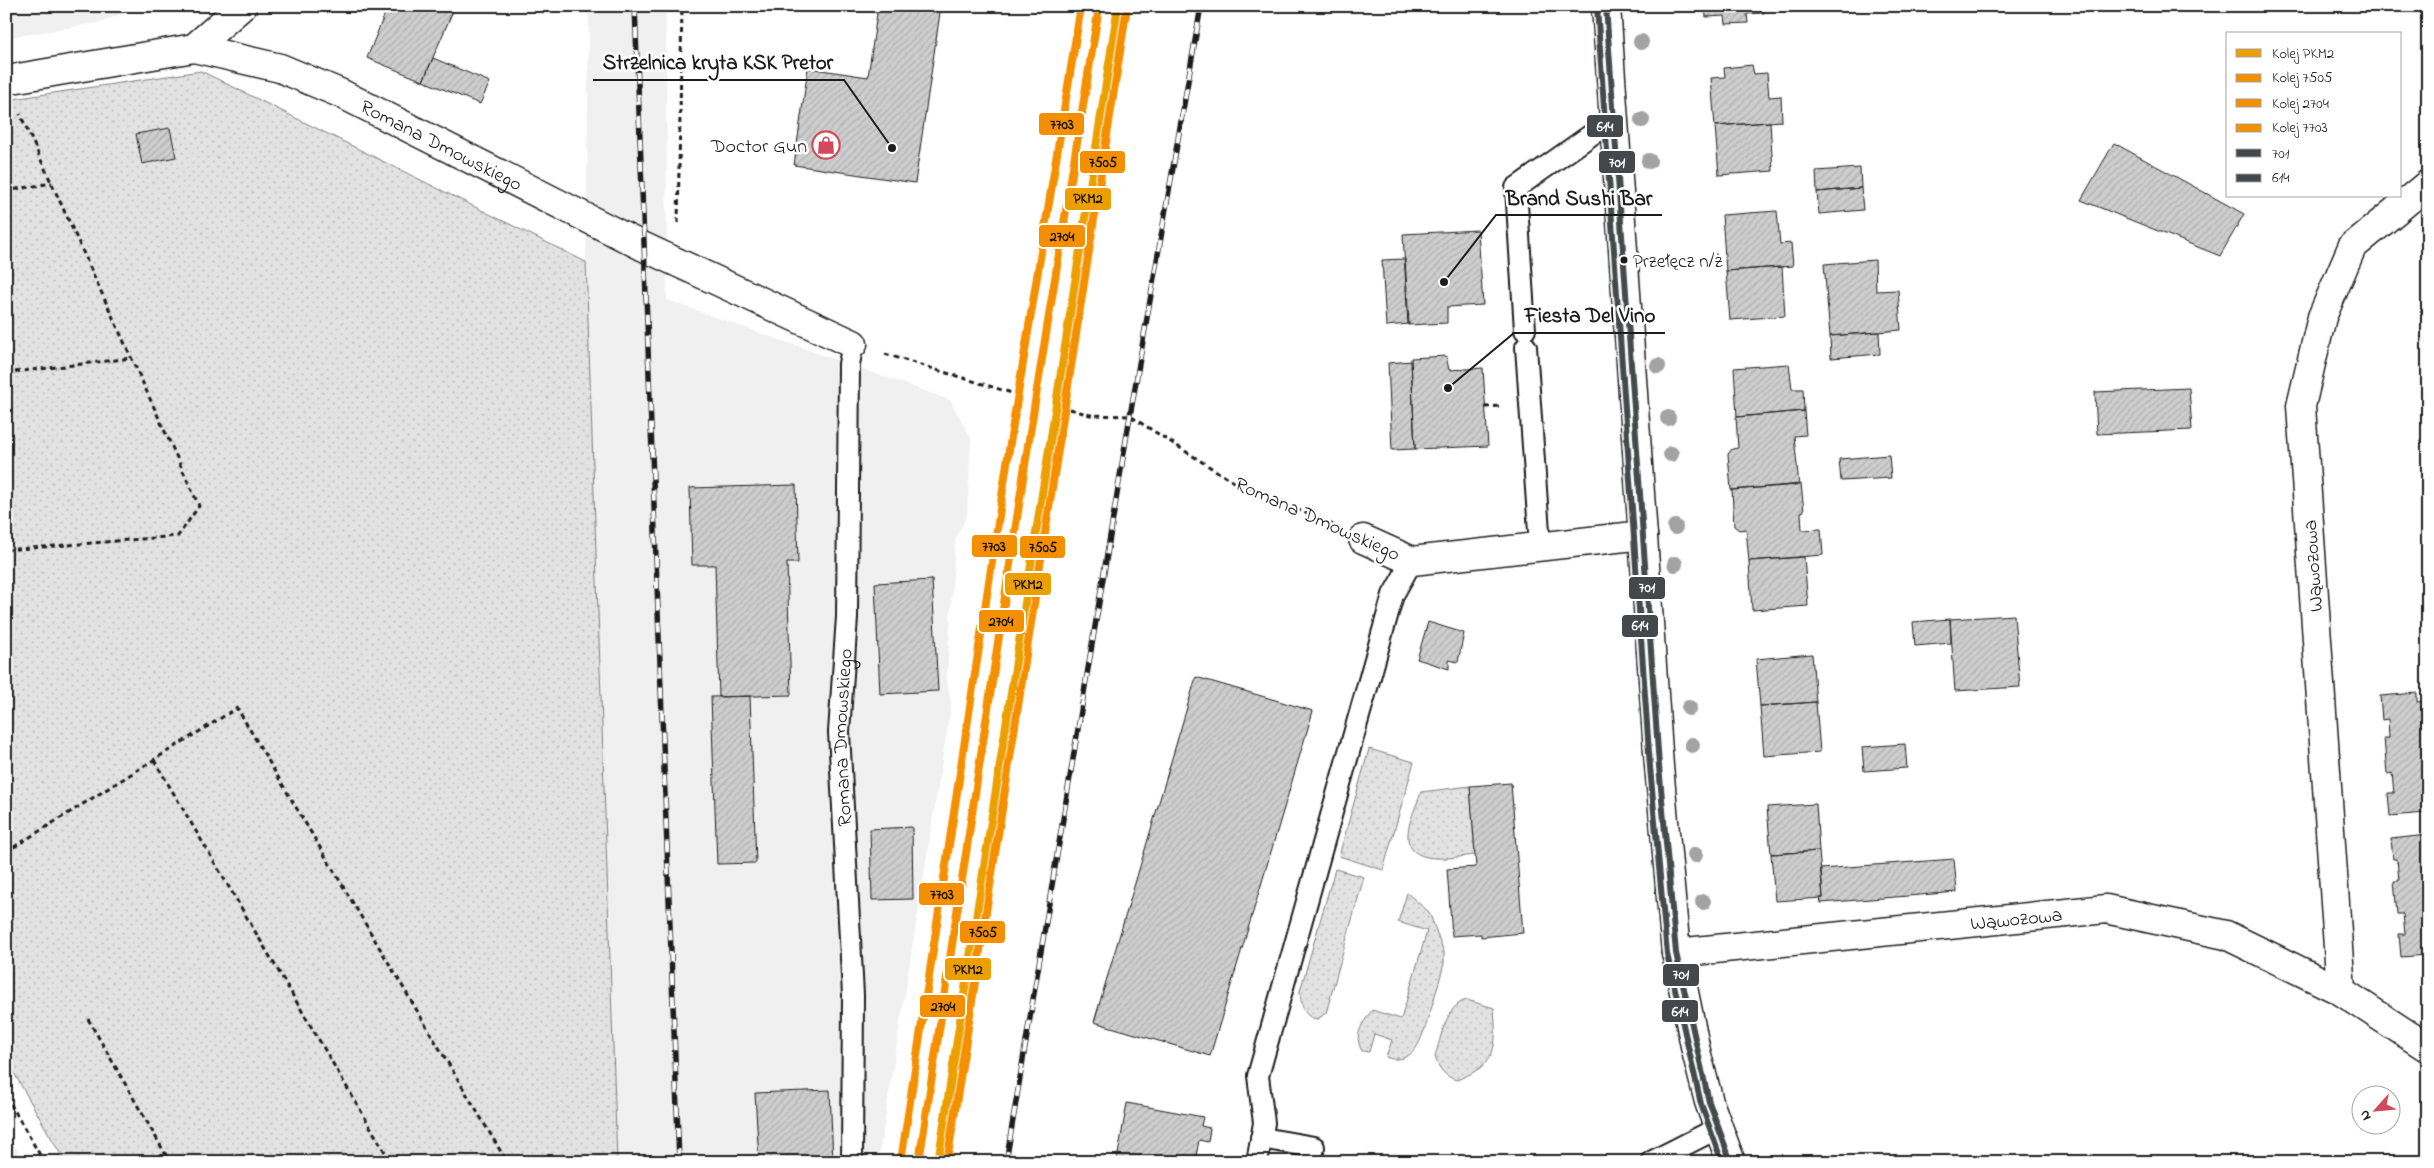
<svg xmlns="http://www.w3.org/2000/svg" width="2434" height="1168" viewBox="0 0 2434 1168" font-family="'Indie Flower',sans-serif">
	<defs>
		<pattern id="grass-dots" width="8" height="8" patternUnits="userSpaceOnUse" patternTransform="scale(1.25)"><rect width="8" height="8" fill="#e2e2e2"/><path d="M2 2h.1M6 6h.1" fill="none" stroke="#c1c1c1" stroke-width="1.8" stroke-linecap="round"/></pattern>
		<pattern id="building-hatch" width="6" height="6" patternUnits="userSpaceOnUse" patternTransform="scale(1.25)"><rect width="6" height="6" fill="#cecece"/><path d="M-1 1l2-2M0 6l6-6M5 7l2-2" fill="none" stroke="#b0b0b0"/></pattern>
	</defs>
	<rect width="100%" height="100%" fill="#fff"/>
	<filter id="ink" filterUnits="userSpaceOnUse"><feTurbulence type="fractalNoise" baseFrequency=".02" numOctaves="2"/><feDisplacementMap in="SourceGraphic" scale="10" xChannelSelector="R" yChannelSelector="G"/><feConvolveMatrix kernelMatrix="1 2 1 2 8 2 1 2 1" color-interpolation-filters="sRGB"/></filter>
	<g filter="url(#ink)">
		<!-- built -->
		<path fill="#f0f0f0" d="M 6,6 L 144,6 L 97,23 L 6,38 Z
			M 589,6 L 666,6 L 667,300 L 950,400 L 971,438 L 967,515 L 955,540 L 947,678 L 951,705 L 878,1162 L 617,1162 L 586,262 Z
			M 6,1131 L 24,1162 L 6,1162 Z"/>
		<!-- grass -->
		<path fill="url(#grass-dots)" stroke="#7f7f7f" d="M 201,71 L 586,262 L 617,1162 L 65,1162 L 6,1059 L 6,100 Z
			M 1369,749 L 1414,762 L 1383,870 L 1339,856 Z
			M 1470,786 L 1475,855 C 1455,857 1405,868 1408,833 C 1409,820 1417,805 1421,792 Z
			M 1335,869 L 1364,877 L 1326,1013 L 1318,1019 C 1303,1018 1301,1004 1300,991 Z
			M 1407,893 L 1429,912 L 1444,952 L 1444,964 C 1439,981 1425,1036 1416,1048 C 1409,1058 1397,1062 1386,1057 L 1392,1040 L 1374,1034 L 1369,1052 L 1362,1051 C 1353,1034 1362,1025 1372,1010 L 1401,1019 L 1427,931 L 1398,922 Z
			M 1467,1000 L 1494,1008 C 1497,1047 1498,1064 1457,1080 C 1446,1078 1437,1067 1435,1056 C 1441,1038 1446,1004 1467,1000 Z"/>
		<!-- building -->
		<path fill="url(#building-hatch)" stroke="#1c1c1c" d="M 388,6 L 455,6 L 423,81 L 367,58 Z
			M 878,6 L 941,6 L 915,183 L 794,165 L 808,68 L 868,77 Z
			M 1705,6 L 1763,6 L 1764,13 L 1747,14 L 1748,23 L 1726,24 L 1725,16 L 1706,17 Z
			M 433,58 L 490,82 L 480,104 L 423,81 Z
			M 1752,65 L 1754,74 L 1767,73 L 1769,97 L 1781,96 L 1782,121 L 1715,126 L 1711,78 L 1725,77 L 1724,68 Z
			M 1770,122 L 1773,171 L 1719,175 L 1715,126 Z
			M 170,128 L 176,157 L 142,164 L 136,134 Z
			M 2114,143 L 2244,214 L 2220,256 L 2081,200 Z
			M 1860,168 L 1861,188 L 1817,192 L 1816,171 Z
			M 1861,188 L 1863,210 L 1819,214 L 1817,192 Z
			M 1777,211 L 1780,244 L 1791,243 L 1793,266 L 1726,271 L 1722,215 Z
			M 1478,230 L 1483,305 L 1447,307 L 1447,323 L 1408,325 L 1403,234 Z
			M 1405,259 L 1409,324 L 1386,326 L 1382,260 Z
			M 1875,260 L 1876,291 L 1898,290 L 1901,330 L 1830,336 L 1824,264 Z
			M 1782,267 L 1785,316 L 1730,320 L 1726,271 Z
			M 1879,332 L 1880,354 L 1831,358 L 1830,336 Z
			M 1446,356 L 1449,370 L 1483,368 L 1488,446 L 1415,449 L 1411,358 Z
			M 1411,361 L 1415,449 L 1392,450 L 1388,363 Z
			M 1789,364 L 1792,389 L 1803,389 L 1804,411 L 1737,417 L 1734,368 Z
			M 2189,388 L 2192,430 L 2097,434 L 2095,392 Z
			M 1804,411 L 1806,435 L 1794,436 L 1799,485 L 1731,490 L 1728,454 L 1732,449 L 1738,448 L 1736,417 Z
			M 1889,455 L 1891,478 L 1841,481 L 1839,459 Z
			M 1801,484 L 1804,511 L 1801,512 L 1802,530 L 1821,529 L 1823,555 L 1749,561 L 1746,529 L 1739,530 L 1734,526 L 1732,490 Z
			M 796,485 L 798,563 L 787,563 L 791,695 L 719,697 L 715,565 L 692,565 L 690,488 Z
			M 1804,557 L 1808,606 L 1752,610 L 1749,561 Z
			M 932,580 L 938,691 L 880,694 L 875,583 Z
			M 2014,615 L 2020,687 L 1955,691 L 1950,619 Z
			M 1950,619 L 1951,643 L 1915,646 L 1913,622 Z
			M 1428,622 L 1464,633 L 1458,662 L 1449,660 L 1449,669 L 1417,659 Z
			M 1812,654 L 1816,702 L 1760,706 L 1756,659 Z
			M 1196,677 L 1313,711 L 1210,1056 L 1094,1022 Z
			M 2417,693 L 2417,702 L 2428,701 L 2428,805 L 2425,806 L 2425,813 L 2390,816 L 2388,793 L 2394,793 L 2392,773 L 2387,774 L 2384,738 L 2389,738 L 2388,719 L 2382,720 L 2380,696 Z
			M 750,696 L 756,863 L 717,864 L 711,697 Z
			M 1816,702 L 1820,752 L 1764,756 L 1760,706 Z
			M 1905,744 L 1907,768 L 1864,771 L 1862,747 Z
			M 1511,783 L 1523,933 L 1481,937 L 1481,934 L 1452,936 L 1447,869 L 1476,867 L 1470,786 Z
			M 1816,804 L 1819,851 L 1771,854 L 1767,807 Z
			M 912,827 L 913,899 L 872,900 L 870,829 Z
			M 2427,835 L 2428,955 L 2401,957 L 2399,934 L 2405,934 L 2403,914 L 2397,914 L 2394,881 L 2399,881 L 2397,859 L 2393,859 L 2391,839 Z
			M 1819,851 L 1823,898 L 1775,901 L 1771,854 Z
			M 1954,859 L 1957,892 L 1821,903 L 1820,898 L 1823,898 L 1821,869 Z
			M 830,1090 L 833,1162 L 759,1162 L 755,1093 Z
			M 1127,1103 L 1203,1117 L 1201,1126 L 1210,1128 L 1208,1142 L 1199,1140 L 1195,1162 L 1129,1162 L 1117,1160 Z"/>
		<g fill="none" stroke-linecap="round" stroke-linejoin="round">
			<!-- service casing -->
			<g stroke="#1c1c1c" stroke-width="24">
				<g id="service">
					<path d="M 1525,330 L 1516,188 L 1615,118"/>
					<path d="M 1526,347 L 1540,546"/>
					<path d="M 1261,1138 L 1314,1147 L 1311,1162"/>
					<path id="s1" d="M 852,1162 L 853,995 L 839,732 L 847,617 L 849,364 L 853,344"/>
					<path d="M 1257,1162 L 1264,1123 L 1258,1076 L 1393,595 L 1412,561"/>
					<path d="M 1651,1162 L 1718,1128"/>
				</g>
			</g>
			<!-- minor casing -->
			<g stroke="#1c1c1c" stroke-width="31">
				<g id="minor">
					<path d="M 194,48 L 242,6"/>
					<path id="s2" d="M 6,80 L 194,48 L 280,68 L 342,94 L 644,247 L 853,344"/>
					<path d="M 1363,539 L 1412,561 L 1643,535"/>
					<path id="s3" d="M 1676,953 L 2106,909 L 2226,935 L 2341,991 L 2428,1048"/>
					<path d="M 2341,991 L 2301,406 L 2322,317 L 2352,247 L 2428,184"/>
				</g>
			</g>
			<!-- tertiary casing -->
			<g stroke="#1c1c1c" stroke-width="31">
				<path id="tertiary" d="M 1606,6 L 1659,766 L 1676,953 L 1696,1051 L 1709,1102 L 1731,1162"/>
			</g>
			<!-- path -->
			<path stroke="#1c1c1c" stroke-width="3" stroke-dasharray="5 4" stroke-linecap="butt" d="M 6,191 L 52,183
				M 678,223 L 682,6
				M 885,354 L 1012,393
				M 6,373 L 132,358
				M 1485,407 L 1500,406
				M 1070,409 L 1090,415 L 1130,416 L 1232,481 L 1333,525
				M 6,550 L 178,536 L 199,506 L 20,114
				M 154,760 L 391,1162
				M 6,852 L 237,708 L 507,1162
				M 88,1019 L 170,1162
				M 6,1096 L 44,1162"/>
			<!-- service -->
			<use href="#service" stroke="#fff" stroke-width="20"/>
			<!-- minor -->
			<use href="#minor" stroke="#fff" stroke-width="28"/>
			<!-- tertiary -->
			<use href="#tertiary" stroke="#fff" stroke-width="28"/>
			<!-- rail casing -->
			<g stroke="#1c1c1c" stroke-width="5.5">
				<path id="rail" d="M 635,6 L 679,1162
					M 1006,1162 L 1130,416 L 1201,6"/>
			</g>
			<!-- rail -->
			<use href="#rail" stroke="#fff" stroke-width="4" stroke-dasharray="11" stroke-linecap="butt"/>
			<!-- bus-1 casing -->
			<g stroke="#fff" stroke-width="10">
				<path id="bus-1" d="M 1606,6 L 1659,766 L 1676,953 L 1709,1102 L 1731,1162"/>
			</g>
			<!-- bus-2 casing -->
			<g stroke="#fff" stroke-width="10">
				<path id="bus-2" d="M 1597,7 L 1650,767 L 1667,954 L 1701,1104 L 1722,1162"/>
			</g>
			<!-- bus-1 -->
			<use href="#bus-1" stroke="#45484a" stroke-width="6"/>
			<!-- bus-2 -->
			<use href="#bus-2" stroke="#45484a" stroke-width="6"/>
			<!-- rail-1 casing -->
			<g stroke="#fff" stroke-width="11">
				<path id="rail-1" d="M 938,1162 L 1118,6"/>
			</g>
			<!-- rail-2 casing -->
			<g stroke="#fff" stroke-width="11">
				<path id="rail-2" d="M 947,1162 L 1127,7"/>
			</g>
			<!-- rail-3 casing -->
			<g stroke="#fff" stroke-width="11">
				<path id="rail-3" d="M 919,1162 L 1029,439 L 1099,7"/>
			</g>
			<!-- rail-4 casing -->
			<g stroke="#fff" stroke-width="11">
				<path id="rail-4" d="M 901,1161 L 1011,437 L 1081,6"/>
			</g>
			<!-- rail-1 -->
			<use href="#rail-1" stroke="#ec9f01" stroke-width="8"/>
			<!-- rail-2 -->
			<use href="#rail-2" stroke="#f48f01" stroke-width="8"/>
			<!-- rail-3 -->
			<use href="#rail-3" stroke="#f48f01" stroke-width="8"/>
			<!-- rail-4 -->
			<use href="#rail-4" stroke="#f48f01" stroke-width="8"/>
		</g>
		<!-- trees -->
		<g fill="#a3a3a3">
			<circle cx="1641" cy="42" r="8"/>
			<circle cx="1642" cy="120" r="8"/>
			<circle cx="1649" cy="161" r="8"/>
			<circle cx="1658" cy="366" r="8"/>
			<circle cx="1668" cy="418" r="8"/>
			<circle cx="1671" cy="454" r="8"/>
			<circle cx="1675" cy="527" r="8"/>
			<circle cx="1675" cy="564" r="8"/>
			<circle cx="1689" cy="708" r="8"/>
			<circle cx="1692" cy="745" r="8"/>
			<circle cx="1695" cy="855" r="8"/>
			<circle cx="1703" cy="902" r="8"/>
		</g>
	</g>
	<!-- icons -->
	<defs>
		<g id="shop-ring" transform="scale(1.4375)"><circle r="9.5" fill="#fff" stroke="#d1495b" stroke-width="1.5"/><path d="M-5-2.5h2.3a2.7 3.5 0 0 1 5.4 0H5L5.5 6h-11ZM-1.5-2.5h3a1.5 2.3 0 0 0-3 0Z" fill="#d1495b"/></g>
	</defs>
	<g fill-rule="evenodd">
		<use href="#shop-ring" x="826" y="145"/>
	</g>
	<!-- markers -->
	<circle fill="#1c1c1c" stroke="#fff" stroke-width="2" cx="1624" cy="260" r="4.5"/>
	<g text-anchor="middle" stroke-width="5" stroke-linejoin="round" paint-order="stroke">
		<!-- bus labels -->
		<g font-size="19" fill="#1c1c1c" stroke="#fff" text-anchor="start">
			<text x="1633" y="267">Przełęcz n/ż</text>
		</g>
		<!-- street labels -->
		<g font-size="20" fill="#1c1c1c" stroke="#fff">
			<text dy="7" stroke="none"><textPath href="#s2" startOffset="458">Romana Dmowskiego</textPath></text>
			<text transform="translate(1318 518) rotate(24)" y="7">Romana Dmowskiego</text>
			<text transform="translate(2312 566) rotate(-94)" y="7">Wąwozowa</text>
			<text dy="7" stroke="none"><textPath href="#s1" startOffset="425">Romana Dmowskiego</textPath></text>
			<text dy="7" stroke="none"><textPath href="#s3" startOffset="342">Wąwozowa</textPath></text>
		</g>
		<!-- poi labels -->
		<g font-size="20" fill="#1c1c1c" stroke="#fff" text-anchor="end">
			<text x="807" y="152">Doctor Gun</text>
		</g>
	</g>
	<!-- callouts -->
	<path fill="none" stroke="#1c1c1c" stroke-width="2" d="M892 148L844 80H593M1444 282L1496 215H1662M1448 388L1514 333H1665"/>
	<g fill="#1c1c1c" stroke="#fff" stroke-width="2">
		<circle cx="892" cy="148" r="5"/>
		<circle cx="1444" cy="282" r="5"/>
		<circle cx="1448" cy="388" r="5"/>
	</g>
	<g font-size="21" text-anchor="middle" font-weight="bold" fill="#1c1c1c" stroke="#fff" stroke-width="5" stroke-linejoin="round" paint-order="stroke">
		<text x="718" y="69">Strzelnica kryta KSK Pretor</text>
		<text x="1579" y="205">Brand Sushi Bar</text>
		<text x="1590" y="322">Fiesta Del Vino</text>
	</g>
	<g stroke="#fff" stroke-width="2">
		<rect x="1038" y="112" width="47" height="24" rx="5" fill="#f48f01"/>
		<rect x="1586" y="114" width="38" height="24" rx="5" fill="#45484a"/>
		<rect x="1079" y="150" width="47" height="24" rx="5" fill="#f48f01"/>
		<rect x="1598" y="150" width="38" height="24" rx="5" fill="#45484a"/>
		<rect x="1064" y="187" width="48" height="24" rx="5" fill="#ec9f01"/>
		<rect x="1038" y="224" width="48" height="24" rx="5" fill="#f48f01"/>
		<rect x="971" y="534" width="47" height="24" rx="5" fill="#f48f01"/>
		<rect x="1019" y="535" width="47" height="24" rx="5" fill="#f48f01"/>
		<rect x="1004" y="572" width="48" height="24" rx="5" fill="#ec9f01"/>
		<rect x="1628" y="576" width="38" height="24" rx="5" fill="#45484a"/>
		<rect x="978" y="609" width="47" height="24" rx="5" fill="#f48f01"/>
		<rect x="1621" y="614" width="38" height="24" rx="5" fill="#45484a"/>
		<rect x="918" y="882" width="47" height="24" rx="5" fill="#f48f01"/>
		<rect x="959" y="920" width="47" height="24" rx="5" fill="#f48f01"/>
		<rect x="944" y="957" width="48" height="24" rx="5" fill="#ec9f01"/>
		<rect x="1662" y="963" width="38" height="24" rx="5" fill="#45484a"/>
		<rect x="919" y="994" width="47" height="24" rx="5" fill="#f48f01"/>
		<rect x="1661" y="999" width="38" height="24" rx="5" fill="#45484a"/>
	</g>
	<g font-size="14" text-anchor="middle" font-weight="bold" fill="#fff">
		<text x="1605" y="131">614</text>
		<text x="1617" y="167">701</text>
		<text x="1647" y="592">701</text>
		<text x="1640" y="630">614</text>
		<text x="1681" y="979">701</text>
		<text x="1680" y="1016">614</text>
	</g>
	<g font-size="14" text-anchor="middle" font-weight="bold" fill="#111">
		<text x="1062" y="129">7703</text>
		<text x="1103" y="167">7505</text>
		<text x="1088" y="203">PKM2</text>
		<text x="1062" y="241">2704</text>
		<text x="994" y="551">7703</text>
		<text x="1043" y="552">7505</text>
		<text x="1028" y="589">PKM2</text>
		<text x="1001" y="626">2704</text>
		<text x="942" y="899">7703</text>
		<text x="983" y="937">7505</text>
		<text x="968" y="974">PKM2</text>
		<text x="943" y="1011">2704</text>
	</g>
	<!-- margin -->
	<rect width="2434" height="1168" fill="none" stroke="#fff" stroke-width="25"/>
	<rect x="12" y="12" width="2409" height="1143" fill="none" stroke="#1c1c1c" stroke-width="2" filter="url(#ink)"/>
	<!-- legend -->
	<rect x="2226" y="32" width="175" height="165" fill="#ffffff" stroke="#a4a4a4"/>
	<rect x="2236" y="49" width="25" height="8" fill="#ec9f01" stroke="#a4a4a4"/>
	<text x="2272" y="58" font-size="15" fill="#1c1c1c">Kolej PKM2</text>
	<rect x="2236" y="74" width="25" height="8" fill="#f48f01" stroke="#a4a4a4"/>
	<text x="2272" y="82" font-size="15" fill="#1c1c1c">Kolej 7505</text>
	<rect x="2236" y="99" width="25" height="8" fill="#f48f01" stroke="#a4a4a4"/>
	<text x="2272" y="108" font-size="15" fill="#1c1c1c">Kolej 2704</text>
	<rect x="2236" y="124" width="25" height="8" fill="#f48f01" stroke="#a4a4a4"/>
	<text x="2272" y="132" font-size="15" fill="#1c1c1c">Kolej 7703</text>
	<rect x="2236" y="149" width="25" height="8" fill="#45484a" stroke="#a4a4a4"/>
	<text x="2272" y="158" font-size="15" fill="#1c1c1c">701</text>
	<rect x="2236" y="174" width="25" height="8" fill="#45484a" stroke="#a4a4a4"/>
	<text x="2272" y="182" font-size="15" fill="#1c1c1c">614</text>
	<!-- north arrow -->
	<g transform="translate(2376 1110) rotate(243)"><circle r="24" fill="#ffffff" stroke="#a4a4a4"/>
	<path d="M0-4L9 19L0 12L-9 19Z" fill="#d1495b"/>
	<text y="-8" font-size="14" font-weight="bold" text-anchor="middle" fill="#1c1c1c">N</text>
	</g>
</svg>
